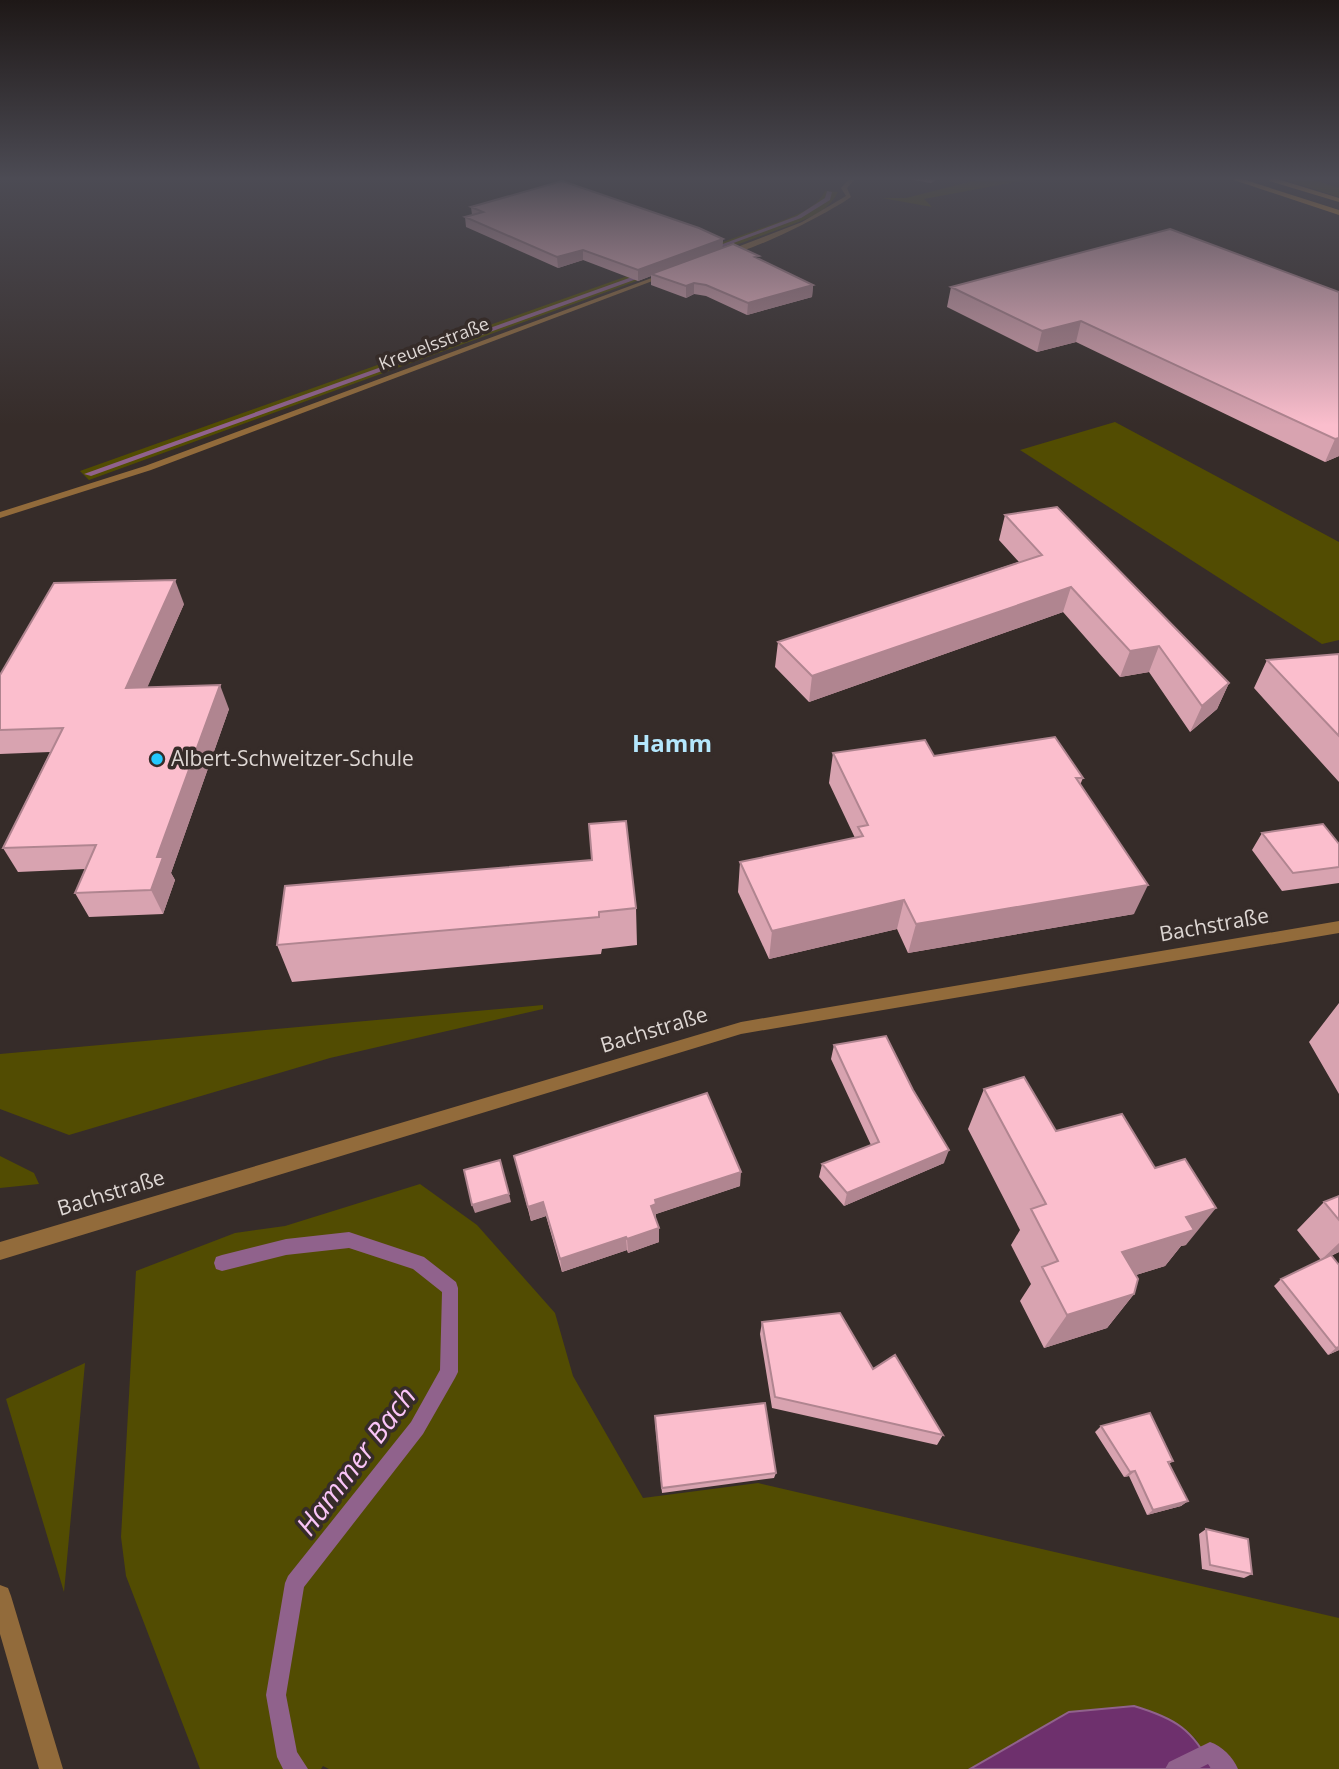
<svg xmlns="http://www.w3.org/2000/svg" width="1339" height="1769" viewBox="0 0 1339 1769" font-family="'Open Sans',sans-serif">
	<rect width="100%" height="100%" fill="#362c29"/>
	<!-- green -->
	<path fill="#524c02" d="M 989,177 L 1042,177 L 924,199 L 932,207 L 882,198 L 906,198 Z
		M 1276,177 L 1304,177 L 1339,188 L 1339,197 Z
		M 825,191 L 838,192 C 828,214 798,222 777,230 L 89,480 L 80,471 L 765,227 C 785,219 816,211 825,191 Z
		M 1115,422 L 1339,542 L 1339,640 L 1322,644 L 1020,450 Z
		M 543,1005 L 543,1009 L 330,1058 L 69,1135 L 0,1109 L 0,1054 Z
		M 0,1156 L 34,1173 L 39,1184 L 0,1188 Z
		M 420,1184 L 477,1225 L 555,1313 L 573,1376 L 643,1498 L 758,1483 L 1339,1618 L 1339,1769 L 1212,1769 L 1195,1738 L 1069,1712 L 970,1769 L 329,1769 L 323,1766 L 321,1769 L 200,1769 L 126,1576 L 121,1537 L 136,1271 L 235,1233 L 285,1226 Z
		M 85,1363 L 64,1592 L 6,1399 Z"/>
	<!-- water -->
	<path fill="#6e306d" stroke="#90628c" stroke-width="2" d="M 1134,1706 C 1174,1718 1194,1729 1212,1769 L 970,1769 L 1069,1712 Z"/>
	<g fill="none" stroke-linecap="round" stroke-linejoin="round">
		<!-- stream -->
		<path fill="#90628c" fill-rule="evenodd" d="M 827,191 L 832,192 L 830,200 L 801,218 L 709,252 L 704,251 L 797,216 L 825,198 Z
			M 643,273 L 645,276 L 91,476 L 84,474 Z
			M 349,1232 L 424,1257 L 456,1282 L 458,1288 L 458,1372 L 455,1378 L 423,1434 L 304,1587 L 286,1695 L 297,1752 L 308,1769 L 283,1769 L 277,1757 L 266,1695 L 285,1583 L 288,1576 L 411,1422 L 440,1370 L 442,1292 L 413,1269 L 349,1248 L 286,1255 L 222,1271 L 216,1269 L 214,1263 L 216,1257 L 222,1255 L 286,1239 Z
			M 1210,1742 C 1222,1746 1233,1757 1238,1769 L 1212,1769 L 1208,1764 L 1198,1769 L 1165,1769 L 1169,1762 Z"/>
		<!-- minor -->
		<path fill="#926b3b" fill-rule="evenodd" d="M 851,177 L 857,177 L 847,188 L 851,197 C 832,211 737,261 719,254 L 802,222 L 846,196 L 841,188 Z
			M 665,273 L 671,274 L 151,470 L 0,518 L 0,512 L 145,466 Z"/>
		<!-- tertiary -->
		<path fill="#926b3b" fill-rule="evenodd" d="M 1339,921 L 1339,933 L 741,1034 L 0,1260 L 0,1242 L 741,1022 Z
			M 0,1585 L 8,1588 L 11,1596 L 63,1769 L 39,1769 L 0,1634 Z"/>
		<!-- primary -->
		<path fill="#f5a432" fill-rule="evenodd" d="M 1225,177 L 1236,177 L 1339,210 L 1339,215 Z
			M 1271,177 L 1339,198 L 1339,202 L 1269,181 Z"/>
	</g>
	<!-- wall -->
	<path fill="#d8a3b0" d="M 896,177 L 940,177 L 931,183 Z
		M 471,207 L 723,239 L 722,248 L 759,259 L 813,285 L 812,297 L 747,315 L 706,296 L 694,294 L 686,298 L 651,285 L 651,276 L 638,281 L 583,260 L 558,268 L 466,227 L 465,217 L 472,215 Z
		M 951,287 L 1339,292 L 1339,456 L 1325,462 L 1076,342 L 1037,352 L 947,307 Z
		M 1005,515 L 1229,683 L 1217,709 L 1190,732 L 1149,672 L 1120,677 L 1063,612 L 809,702 L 775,667 L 778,642 L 1019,562 L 999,540 Z
		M 184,604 L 147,687 L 229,709 L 171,873 L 175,880 L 163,914 L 89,917 L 75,893 L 85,869 L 18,872 L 3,848 L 50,752 L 0,754 L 0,675 Z
		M 1339,654 L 1339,782 L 1254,688 L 1267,660 Z
		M 833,753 L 934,756 L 1083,778 L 1080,785 L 1134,914 L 908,953 L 897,929 L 769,959 L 738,892 L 740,862 L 855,838 L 829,783 Z
		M 1262,833 L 1339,844 L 1339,883 L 1282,891 L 1252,850 Z
		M 636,908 L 637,945 L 602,949 L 601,954 L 292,982 L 277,945 Z
		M 1339,1003 L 1339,1094 L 1309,1042 Z
		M 834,1045 L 944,1163 L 844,1206 L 819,1177 L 822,1164 L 871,1145 L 831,1059 Z
		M 984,1089 L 1056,1131 L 1186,1245 L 1181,1246 L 1165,1266 L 1136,1275 L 1134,1294 L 1107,1328 L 1044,1348 L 1020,1301 L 1031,1284 L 1011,1245 L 1020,1230 L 968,1129 Z
		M 514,1156 L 740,1186 L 656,1214 L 656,1218 L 655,1218 L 659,1242 L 628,1253 L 627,1250 L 562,1272 L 546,1216 L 531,1221 Z
		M 1339,1196 L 1339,1252 L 1331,1256 L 1339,1265 L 1339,1350 L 1328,1355 L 1274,1286 L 1281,1279 L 1321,1260 L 1297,1230 L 1324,1202 Z
		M 762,1322 L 943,1435 L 937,1445 L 772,1408 L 760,1334 Z
		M 655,1422 L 776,1473 L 774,1478 L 662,1493 Z
		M 1101,1426 L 1173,1461 L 1169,1464 L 1188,1501 L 1181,1506 L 1147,1515 L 1129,1476 L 1124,1477 L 1095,1432 Z
		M 1206,1529 L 1252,1574 L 1244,1578 L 1202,1569 L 1199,1534 Z"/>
	<!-- shaded-wall -->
	<path fill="#b08590" d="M 932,177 L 940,177 L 931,183 Z
		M 723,239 L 722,249 L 651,274 L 651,276 L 638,281 L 638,270 Z
		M 583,250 L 583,260 L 558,268 L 557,257 Z
		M 694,283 L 694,294 L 686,298 L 686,286 Z
		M 813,285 L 812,297 L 747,315 L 748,303 Z
		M 1081,321 L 1076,342 L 1037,352 L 1042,331 Z
		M 1339,438 L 1339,456 L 1325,462 L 1335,439 Z
		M 175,580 L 184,604 L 137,711 L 126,688 Z
		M 1071,587 L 1063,612 L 809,702 L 812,676 Z
		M 1159,646 L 1149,672 L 1120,677 L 1130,651 Z
		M 1229,683 L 1217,709 L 1190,732 L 1202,706 Z
		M 220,685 L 229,709 L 171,873 L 175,880 L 163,914 L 151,890 L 157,857 Z
		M 1148,885 L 1134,914 L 908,953 L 916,924 Z
		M 904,900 L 897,929 L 769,959 L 772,931 Z
		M 949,1150 L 944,1163 L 844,1206 L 847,1193 Z
		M 741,1172 L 740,1186 L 656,1214 L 656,1218 L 651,1220 L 651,1206 L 655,1200 Z
		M 509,1194 L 511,1202 L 475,1213 L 472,1205 Z
		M 543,1202 L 546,1216 L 531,1221 L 528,1207 Z
		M 1216,1208 L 1186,1245 L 1181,1246 L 1165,1266 L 1097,1287 L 1122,1252 L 1186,1217 Z
		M 659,1228 L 659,1242 L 628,1253 L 627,1239 Z
		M 626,1237 L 627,1250 L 562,1272 L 560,1259 Z
		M 1339,1243 L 1339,1252 L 1321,1260 Z
		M 1134,1294 L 1107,1328 L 1044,1348 L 1067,1315 Z
		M 1339,1347 L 1339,1350 L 1328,1355 L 1336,1348 Z
		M 1135,1471 L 1129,1476 L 1124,1477 L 1130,1472 Z
		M 1188,1501 L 1181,1506 L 1147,1515 L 1153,1510 Z"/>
	<!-- building -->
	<path fill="#fbbecd" stroke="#b08590" stroke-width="2" d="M 562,181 L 699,228 L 723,239 L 638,270 L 583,250 L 557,257 L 465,217 L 483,212 L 471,207 Z
		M 1170,229 L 1339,292 L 1339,438 L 1335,439 L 1081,321 L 1042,331 L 951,287 Z
		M 733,244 L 759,256 L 755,257 L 813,285 L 748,303 L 706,285 L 694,283 L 686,286 L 651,274 Z
		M 1057,507 L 1229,683 L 1202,706 L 1159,646 L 1130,651 L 1071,587 L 812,676 L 778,642 L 1042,555 L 1005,515 Z
		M 175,580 L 126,688 L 220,685 L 157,857 L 163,857 L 151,890 L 75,893 L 96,845 L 3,848 L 63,728 L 0,730 L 0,675 L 54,583 Z
		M 1339,654 L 1339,736 L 1267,660 Z
		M 1055,737 L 1083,778 L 1076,778 L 1148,885 L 916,924 L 904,900 L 772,931 L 740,862 L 863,836 L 858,827 L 868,825 L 833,753 L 925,740 L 934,756 Z
		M 626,821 L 636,908 L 599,912 L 599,917 L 277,945 L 285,886 L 592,860 L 589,824 Z
		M 1323,824 L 1339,844 L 1339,867 L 1293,873 L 1262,833 Z
		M 886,1036 L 913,1090 L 949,1150 L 847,1193 L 822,1164 L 879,1142 L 834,1045 Z
		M 1024,1077 L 1056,1131 L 1122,1114 L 1155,1168 L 1185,1159 L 1216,1208 L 1186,1217 L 1194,1230 L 1122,1252 L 1138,1279 L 1134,1294 L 1067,1315 L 1042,1267 L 1058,1261 L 1031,1209 L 1046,1204 L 984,1089 Z
		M 707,1093 L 741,1172 L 655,1200 L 656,1204 L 651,1206 L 659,1228 L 627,1239 L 626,1237 L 560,1259 L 543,1202 L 528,1207 L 514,1156 Z
		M 500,1160 L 509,1194 L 472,1205 L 464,1170 Z
		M 1339,1196 L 1339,1220 L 1324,1202 Z
		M 1331,1255 L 1339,1265 L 1339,1347 L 1336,1348 L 1281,1279 Z
		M 840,1313 L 873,1369 L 895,1355 L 943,1435 L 775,1397 L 762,1322 Z
		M 765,1403 L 776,1473 L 662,1488 L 655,1416 Z
		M 1150,1413 L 1173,1461 L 1168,1462 L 1188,1501 L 1153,1510 L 1135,1471 L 1130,1472 L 1101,1426 Z
		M 1206,1529 L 1248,1539 L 1252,1574 L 1210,1565 Z"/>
	<!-- sky -->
	<linearGradient id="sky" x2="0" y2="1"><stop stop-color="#1e1817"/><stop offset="0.42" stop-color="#4c4b54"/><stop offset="1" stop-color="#4c4b54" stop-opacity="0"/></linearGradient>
	<rect width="1339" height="425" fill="url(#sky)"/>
	<!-- markers -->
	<circle fill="#24c9fe" stroke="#362c29" stroke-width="2.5" cx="157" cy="759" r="7"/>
	<g text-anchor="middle" stroke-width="7" stroke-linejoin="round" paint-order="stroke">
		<!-- far-street labels -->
		<g font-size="18" fill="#ded7d4" stroke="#362c29">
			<text transform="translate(434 344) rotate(-21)" y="6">Kreuelsstraße</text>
		</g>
		<!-- poi labels -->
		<g font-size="21" fill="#ded7d4" stroke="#362c29" text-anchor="start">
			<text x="171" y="766">Albert-Schweitzer-Schule</text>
		</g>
		<!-- street labels -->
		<g font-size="21" fill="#ded7d4" stroke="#362c29">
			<text transform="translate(1214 925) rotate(-10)" y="7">Bachstraße</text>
			<text transform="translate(654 1030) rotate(-17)" y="7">Bachstraße</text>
			<text transform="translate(111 1193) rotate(-17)" y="7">Bachstraße</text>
		</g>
		<!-- quarter labels -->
		<g font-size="24" font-weight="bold" fill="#b4e7fd" stroke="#362c29">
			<text x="672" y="752">Hamm</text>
		</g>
		<!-- near-water labels -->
		<g font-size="28" font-style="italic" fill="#fac4f7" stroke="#362c29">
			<text transform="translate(356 1461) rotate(-53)" y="10">Hammer Bach</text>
		</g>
	</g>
</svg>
